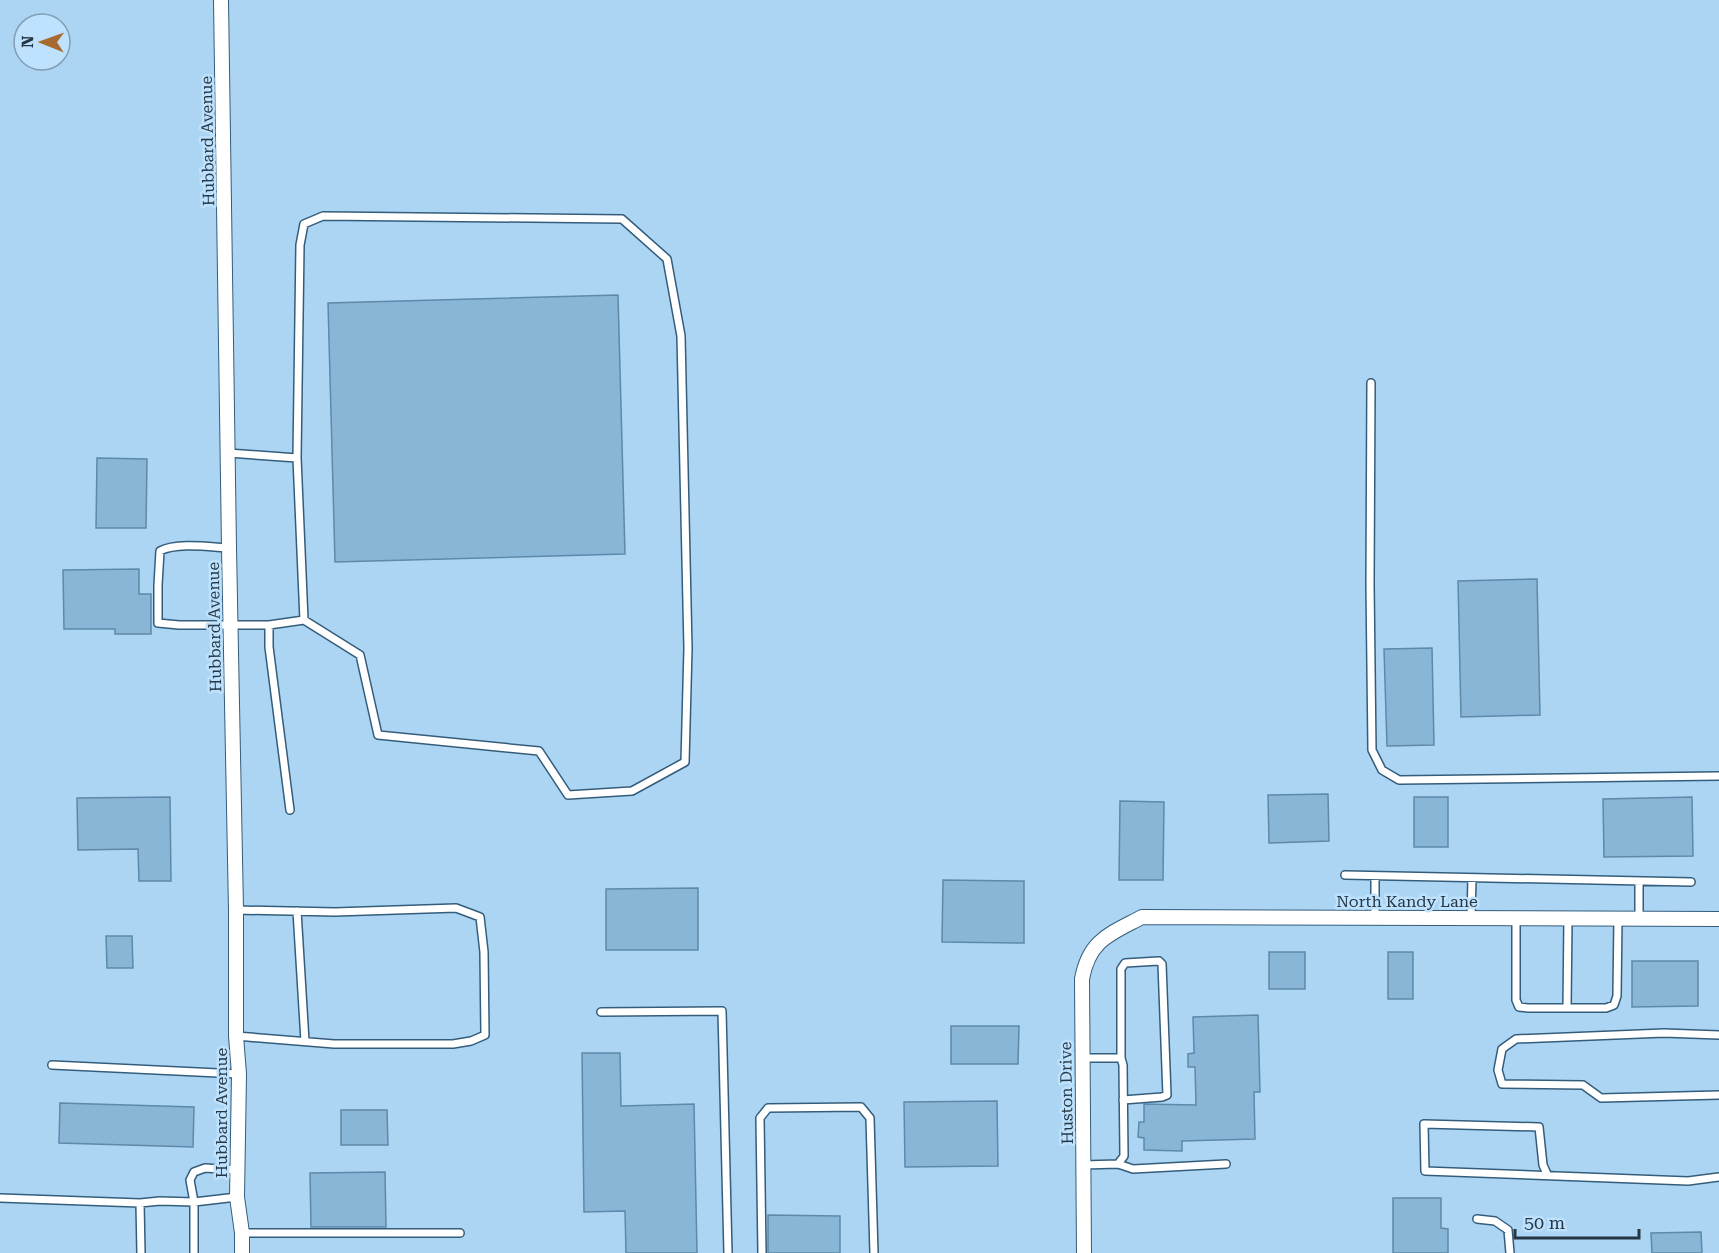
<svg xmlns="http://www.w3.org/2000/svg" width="1719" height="1253" viewBox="0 0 1719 1253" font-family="'Roboto Serif',serif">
	<rect width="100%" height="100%" fill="#bee2fe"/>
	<!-- built -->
	<path fill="#acd5f4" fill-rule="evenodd" d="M 0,0 L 1719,0 L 1719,1253 L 0,1253 ZM 24,24 L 60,24 L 60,60 L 24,60 Z"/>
	<!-- building -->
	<path fill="#89b5d6" stroke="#5e89a9" stroke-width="1.5" d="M 618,295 L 625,554 L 335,562 L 328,303 Z
		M 97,458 L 147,459 L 146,528 L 96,528 Z
		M 139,569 L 139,594 L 151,594 L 151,634 L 115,634 L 115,629 L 64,629 L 63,570 Z
		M 1537,579 L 1540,715 L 1461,717 L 1458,581 Z
		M 1432,648 L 1434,745 L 1387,746 L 1384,649 Z
		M 1328,794 L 1329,841 L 1269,843 L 1268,795 Z
		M 170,797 L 171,881 L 139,881 L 138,849 L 78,850 L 77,798 Z
		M 1414,797 L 1448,797 L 1448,847 L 1414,847 Z
		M 1692,797 L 1693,856 L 1604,857 L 1603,799 Z
		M 1120,801 L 1164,802 L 1163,880 L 1119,880 Z
		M 943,880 L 1024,881 L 1024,943 L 942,942 Z
		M 698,888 L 698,950 L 606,950 L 606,889 Z
		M 106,936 L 132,936 L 133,968 L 107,968 Z
		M 1269,952 L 1305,952 L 1305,989 L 1269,989 Z
		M 1388,952 L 1413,952 L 1413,999 L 1388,999 Z
		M 1632,961 L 1698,961 L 1698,1006 L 1632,1007 Z
		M 1258,1015 L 1260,1092 L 1254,1092 L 1255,1139 L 1182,1141 L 1182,1151 L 1144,1150 L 1144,1138 L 1138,1137 L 1139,1122 L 1144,1122 L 1144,1104 L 1196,1105 L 1195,1067 L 1188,1067 L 1188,1054 L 1194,1053 L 1193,1017 Z
		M 951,1026 L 1019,1026 L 1018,1064 L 951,1064 Z
		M 582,1053 L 620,1053 L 621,1106 L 694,1104 L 697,1253 L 626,1253 L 625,1211 L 584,1212 Z
		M 997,1101 L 998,1166 L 905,1167 L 904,1102 Z
		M 60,1103 L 194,1107 L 193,1147 L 59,1143 Z
		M 341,1110 L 387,1110 L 388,1145 L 341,1145 Z
		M 385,1172 L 386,1227 L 311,1227 L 310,1173 Z
		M 1393,1198 L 1441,1198 L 1441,1228 L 1448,1229 L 1448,1253 L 1393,1253 Z
		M 768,1215 L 840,1216 L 840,1253 L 768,1253 Z
		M 1701,1232 L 1702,1253 L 1652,1253 L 1651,1233 Z"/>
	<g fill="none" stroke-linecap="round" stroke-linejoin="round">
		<!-- lane casing -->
		<g stroke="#345d7b" stroke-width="10">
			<path id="lane" d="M 1371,383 L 1370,584 L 1372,750 L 1382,770 L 1399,780 L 1719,776
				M 228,453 L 297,458
				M 229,548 C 210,547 177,542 160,551 L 158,585 L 158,623 L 179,625 L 269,625 L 304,620 L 360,655 L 378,735 L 539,751 L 568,795 L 632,791 L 685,762 L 688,648 L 681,336 L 667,259 L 622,219 L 323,216 L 304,224 L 300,245 L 297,458 L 304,620
				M 269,625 L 269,647 L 290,810
				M 1345,875 L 1691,882
				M 297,911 L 305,1041
				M 1375,917 L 1375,876
				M 1471,918 L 1472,878
				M 1516,918 L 1516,1000 L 1519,1007 L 1528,1008 L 1606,1008 L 1614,1005 L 1617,996 L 1618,918
				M 1639,918 L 1639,881
				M 1567,1008 L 1568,918
				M 601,1012 L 722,1011 L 728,1253
				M 1719,1035 L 1664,1033 L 1516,1039 L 1502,1049 L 1498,1070 L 1502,1084 L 1583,1085 L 1601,1098 L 1719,1095
				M 236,1036 L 334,1044 L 453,1044 L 471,1041 L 485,1035 L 484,952 L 480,917 L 456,908 L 335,912 L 236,910
				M 1082,1058 L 1121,1058 L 1123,1065 L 1124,1156 L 1118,1164 L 1083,1165
				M 1121,1058 L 1121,969 L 1125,963 L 1159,961 L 1162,964 L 1167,1095 L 1162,1097 L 1123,1100
				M 52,1065 L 239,1074
				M 1118,1164 L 1133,1169 L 1226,1164
				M 1547,1174 L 1543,1165 L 1539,1127 L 1424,1124 L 1425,1171 L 1688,1181 L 1719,1177
				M 0,1198 L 140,1203 L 160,1201 L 194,1202 L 237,1197
				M 140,1203 L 141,1253
				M 1477,1219 L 1495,1221 L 1508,1230 L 1510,1253
				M 242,1233 L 460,1233
				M 194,1253 L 194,1202 L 190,1180 L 194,1172 L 205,1168 L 238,1170
				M 762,1253 L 760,1118 L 768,1108 L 861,1107 L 870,1118 L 874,1253"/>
		</g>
		<!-- street casing -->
		<g stroke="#345d7b" stroke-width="16">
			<path id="street" d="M 221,0 L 229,548 L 236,910 L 236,1036 L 239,1074 L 237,1197 L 242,1233 L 242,1253
				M 1084,1253 L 1082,979 C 1089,940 1110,934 1142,917 L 1719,919"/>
		</g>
		<!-- lane -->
		<use href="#lane" stroke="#fff" stroke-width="7"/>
		<!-- street -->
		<use href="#street" stroke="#fff" stroke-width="14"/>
	</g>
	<g text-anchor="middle" stroke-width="5" stroke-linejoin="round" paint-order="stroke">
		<!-- street labels -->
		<g font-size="16" fill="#253745" stroke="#bee2fe">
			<text transform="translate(207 141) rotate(-91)" y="6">Hubbard Avenue</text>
			<text transform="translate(214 627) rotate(-91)" y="6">Hubbard Avenue</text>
			<text x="1407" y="907">North Kandy Lane</text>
			<text transform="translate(1066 1093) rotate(-91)" y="6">Huston Drive</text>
			<text transform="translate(221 1113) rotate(-90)" y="6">Hubbard Avenue</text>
		</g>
	</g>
	<!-- north arrow -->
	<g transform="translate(42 42) rotate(271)"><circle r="28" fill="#bee2fe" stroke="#819eb4" stroke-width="1.5"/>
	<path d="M0-4.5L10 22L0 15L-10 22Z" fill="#a86b2f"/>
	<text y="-9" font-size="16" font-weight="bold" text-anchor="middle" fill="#253745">N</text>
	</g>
	<!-- scale -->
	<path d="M1515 1229v9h124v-9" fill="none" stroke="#253745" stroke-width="3"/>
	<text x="1524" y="1229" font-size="18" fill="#253745" stroke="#bee2fe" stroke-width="4.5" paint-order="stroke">50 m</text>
</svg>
